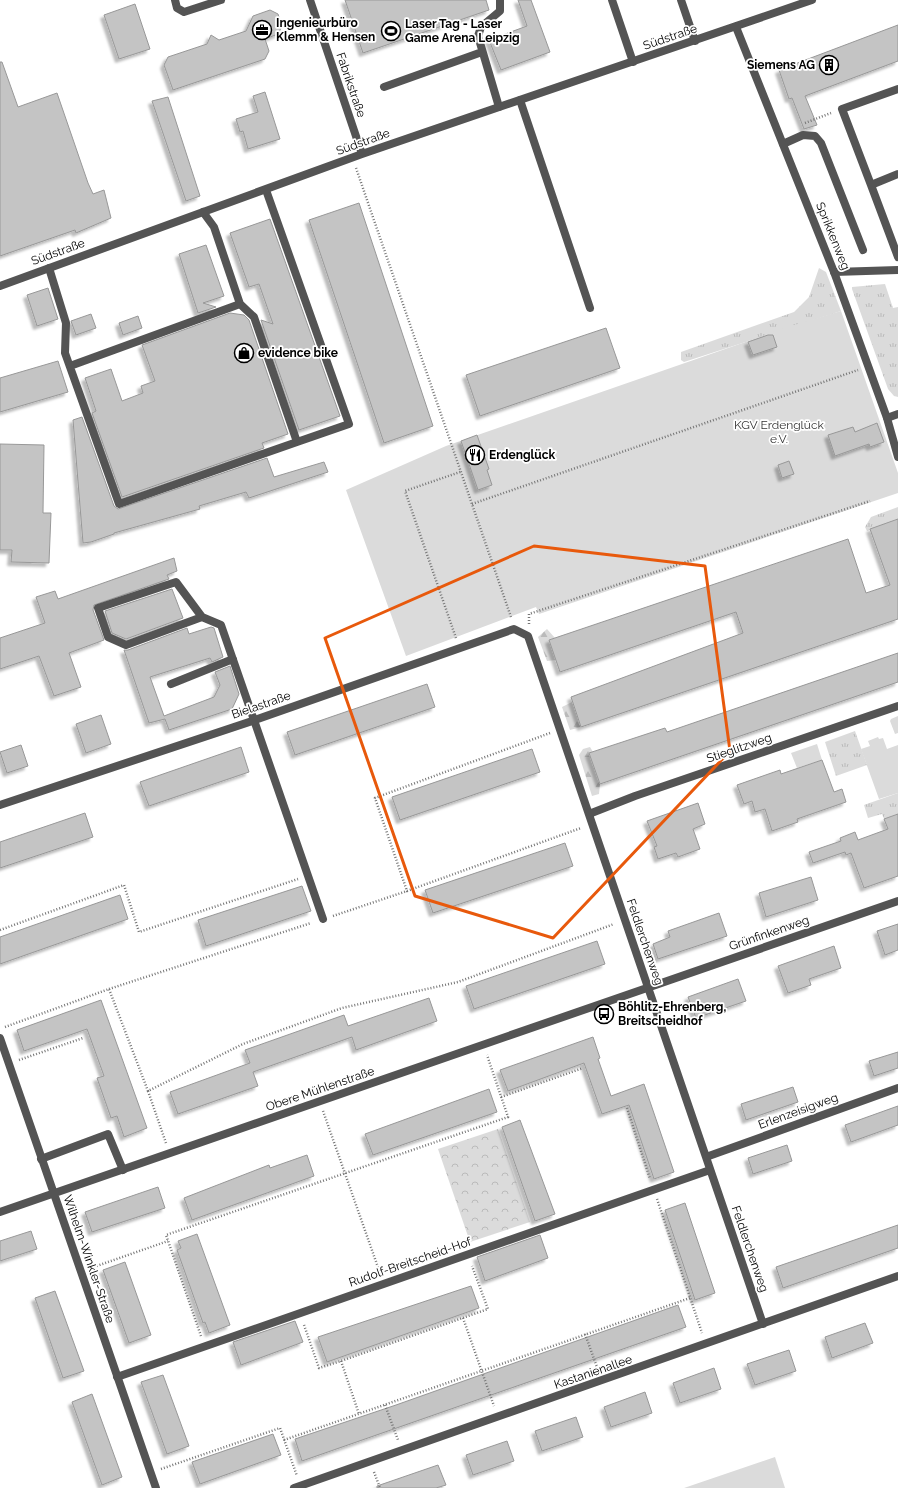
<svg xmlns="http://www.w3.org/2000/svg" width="898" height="1488" viewBox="0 0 898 1488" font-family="Raleway,sans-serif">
	<defs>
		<pattern id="grass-tufts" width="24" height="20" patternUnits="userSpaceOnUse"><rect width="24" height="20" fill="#dbdbdb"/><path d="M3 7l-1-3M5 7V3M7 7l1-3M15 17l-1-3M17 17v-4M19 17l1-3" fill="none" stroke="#bababa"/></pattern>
		<pattern id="forest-firs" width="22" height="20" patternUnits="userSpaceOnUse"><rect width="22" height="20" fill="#dbdbdb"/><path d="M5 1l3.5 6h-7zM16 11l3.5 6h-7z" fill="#bababa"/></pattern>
		<pattern id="park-crowns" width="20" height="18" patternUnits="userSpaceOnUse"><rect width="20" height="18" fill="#dbdbdb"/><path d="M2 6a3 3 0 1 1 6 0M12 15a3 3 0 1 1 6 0" fill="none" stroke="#bababa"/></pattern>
		<filter id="shadow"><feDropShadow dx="-3.5" dy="3.5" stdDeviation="1" flood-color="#0004"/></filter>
	</defs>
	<rect width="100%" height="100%" fill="#fff"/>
	<!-- grass -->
	<path fill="url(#grass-tufts)" d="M 819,268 L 826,272 L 841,311 L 684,362 L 681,360 L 681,352 L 794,312 L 809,297 Z
		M 885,284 L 893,308 L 898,307 L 898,397 L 894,396 L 888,389 L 852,289 L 852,287 Z
		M 898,507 L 898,519 L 867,531 L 865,527 L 871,517 Z
		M 855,731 L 867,765 L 836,776 L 825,742 Z
		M 898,793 L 898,814 L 884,819 L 882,814 L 868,818 L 864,805 Z"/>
	<!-- forest -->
	<path fill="url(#forest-firs)" d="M 547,629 L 555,638 L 549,640 L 556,660 L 547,661 L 538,637 Z
		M 572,702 L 581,727 L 570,730 L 562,707 Z
		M 590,747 L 593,752 L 589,754 L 600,784 L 599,794 L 592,796 L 579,755 L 583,749 Z"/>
	<!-- park -->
	<path fill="url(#park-crowns)" d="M 498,1129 L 530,1222 L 470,1242 L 438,1149 Z"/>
	<!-- garden -->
	<path fill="#dbdbdb" d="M 841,311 L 898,473 L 898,493 L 539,614 L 536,607 L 406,656 L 346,490 L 446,446 L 791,326 Z
		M 898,716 L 898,733 L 895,734 L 890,721 L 891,719 Z
		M 878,737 L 879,739 L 883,738 L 887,749 L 898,745 L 898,793 L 879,799 L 861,749 L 870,746 L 868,741 Z
		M 817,744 L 822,760 L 797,768 L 791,753 Z
		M 775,1457 L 785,1488 L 684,1488 Z"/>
	<!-- building -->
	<path fill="#c4c4c4" stroke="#989898" filter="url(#shadow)" d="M 345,0 L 486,0 L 489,10 L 363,53 Z
		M 518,0 L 531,0 L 550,52 L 501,70 L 489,40 L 527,26 Z
		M 135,4 L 150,49 L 119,59 L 104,15 Z
		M 270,10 L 278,14 L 282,26 L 278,34 L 265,39 L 269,51 L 265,59 L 173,90 L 164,65 L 168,57 L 207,44 L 211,35 L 219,40 L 246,31 L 253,16 Z
		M 898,25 L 898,61 L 805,96 L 817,125 L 804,129 L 792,98 L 789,99 L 779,70 Z
		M 0,62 L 2,62 L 18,107 L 57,93 L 88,183 L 93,194 L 104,190 L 111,218 L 76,233 L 75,230 L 0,256 Z
		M 265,92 L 280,139 L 248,149 L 243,131 L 240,132 L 236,119 L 258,112 L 253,96 Z
		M 168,97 L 200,196 L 186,201 L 152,101 Z
		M 359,203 L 433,426 L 384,443 L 309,220 Z
		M 270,219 L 340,416 L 299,430 L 261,320 L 273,324 L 259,284 L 249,287 L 230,233 Z
		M 206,245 L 224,296 L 203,303 L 216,307 L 198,313 L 179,254 Z
		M 48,288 L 58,319 L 37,326 L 27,295 Z
		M 230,313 L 244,315 L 249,320 L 288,434 L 262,443 L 264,448 L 122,497 L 92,413 L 96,411 L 85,378 L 111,369 L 122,401 L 143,393 L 141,386 L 155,381 L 142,345 Z
		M 91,314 L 96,328 L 76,335 L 71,321 Z
		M 138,316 L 142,328 L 123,335 L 119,323 Z
		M 606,328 L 620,368 L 480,416 L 466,375 Z
		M 768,335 L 773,335 L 777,347 L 753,355 L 748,342 Z
		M 58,361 L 68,392 L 0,412 L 0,378 Z
		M 82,417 L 114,506 L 118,509 L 267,458 L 274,477 L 324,462 L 328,472 L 249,498 L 246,492 L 199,506 L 200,509 L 114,533 L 114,534 L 91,542 L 83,543 L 73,420 Z
		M 877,423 L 884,442 L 870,447 L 869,444 L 835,456 L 828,435 L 853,427 L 855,432 Z
		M 477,435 L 489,469 L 487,470 L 492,485 L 478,490 L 461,441 Z
		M 0,444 L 44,445 L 43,513 L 51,513 L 49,563 L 11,562 L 12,550 L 0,550 Z
		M 789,461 L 794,474 L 782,478 L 778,465 Z
		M 898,519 L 898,619 L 581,727 L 571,697 L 743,633 L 736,612 L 560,672 L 549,640 L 848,539 L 866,593 L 890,585 L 870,529 Z
		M 174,558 L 177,571 L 167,575 L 169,579 L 94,605 L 93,610 L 104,640 L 69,653 L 81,687 L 54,696 L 39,656 L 0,669 L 0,638 L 45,623 L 36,597 L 55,591 L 58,599 Z
		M 172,589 L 183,618 L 126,639 L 112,633 L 105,611 Z
		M 211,627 L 214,628 L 223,657 L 212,662 L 210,658 L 150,677 L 164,716 L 214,697 L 220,685 L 215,672 L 230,666 L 239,694 L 232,709 L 169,730 L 165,719 L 149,723 L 124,650 L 128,650 L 187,628 L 189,634 Z
		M 898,653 L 898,682 L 600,784 L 589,753 L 665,728 L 667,732 Z
		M 427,684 L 435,707 L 295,755 L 287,732 Z
		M 101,715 L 111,744 L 86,753 L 76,724 Z
		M 21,745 L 28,766 L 7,773 L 0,752 Z
		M 241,747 L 249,772 L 149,806 L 140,782 Z
		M 532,749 L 540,772 L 400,820 L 392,797 Z
		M 822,760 L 834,792 L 842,789 L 846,802 L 797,819 L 798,822 L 772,831 L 765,809 L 755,812 L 752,801 L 744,804 L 737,785 L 780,770 L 781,774 Z
		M 698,803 L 705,824 L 693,829 L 700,849 L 678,857 L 676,853 L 658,859 L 654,847 L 657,846 L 647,821 Z
		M 85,813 L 93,837 L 0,868 L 0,842 Z
		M 898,814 L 898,876 L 864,888 L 851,853 L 846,855 L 845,852 L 813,863 L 809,852 L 841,841 L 840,838 L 855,832 L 858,840 L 888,829 L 884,819 Z
		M 565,843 L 573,866 L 433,913 L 425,890 Z
		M 811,877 L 818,900 L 766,917 L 759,893 Z
		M 302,886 L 311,911 L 206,946 L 198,920 Z
		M 120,895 L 128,919 L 0,964 L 0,937 Z
		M 719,913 L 727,936 L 658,959 L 653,944 L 670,937 L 668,931 Z
		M 898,924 L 898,950 L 885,955 L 877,931 Z
		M 597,941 L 605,964 L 474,1009 L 466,986 Z
		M 834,946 L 841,968 L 809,979 L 811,985 L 788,993 L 778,966 Z
		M 738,979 L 746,1001 L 696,1018 L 688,997 Z
		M 429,998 L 437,1021 L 356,1050 L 352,1037 L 253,1072 L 258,1086 L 178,1114 L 170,1092 L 250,1063 L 245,1050 L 344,1015 L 348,1026 Z
		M 101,1000 L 147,1128 L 124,1137 L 117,1116 L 111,1118 L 97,1078 L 104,1076 L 87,1029 L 24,1051 L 17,1030 Z
		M 593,1037 L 600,1058 L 598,1059 L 611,1096 L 644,1084 L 674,1172 L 654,1179 L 629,1105 L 602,1114 L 584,1063 L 508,1091 L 500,1070 Z
		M 898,1052 L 898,1068 L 874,1076 L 869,1061 Z
		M 793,1087 L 798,1102 L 746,1120 L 741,1104 Z
		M 489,1089 L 497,1112 L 373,1155 L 365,1134 Z
		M 898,1106 L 898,1125 L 851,1142 L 845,1125 Z
		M 520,1120 L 555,1214 L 535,1221 L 502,1127 Z
		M 787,1145 L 792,1161 L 753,1174 L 748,1158 Z
		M 307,1155 L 314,1176 L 192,1220 L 184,1198 L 269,1165 L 270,1168 Z
		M 158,1187 L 165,1208 L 92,1232 L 85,1212 Z
		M 685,1203 L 715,1293 L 695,1300 L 665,1210 Z
		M 898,1225 L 898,1248 L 783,1288 L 776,1267 Z
		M 31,1231 L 37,1249 L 0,1261 L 0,1241 Z
		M 197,1234 L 230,1325 L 209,1333 L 205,1322 L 203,1323 L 177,1250 L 181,1248 L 178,1241 Z
		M 540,1235 L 548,1258 L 485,1281 L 477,1257 Z
		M 125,1262 L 151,1335 L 129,1343 L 103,1270 Z
		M 471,1286 L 479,1308 L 327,1362 L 318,1337 Z
		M 55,1291 L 84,1371 L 63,1378 L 35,1298 Z
		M 678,1305 L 686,1327 L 302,1461 L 295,1439 L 396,1405 Z
		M 295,1321 L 303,1342 L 241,1365 L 233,1342 Z
		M 865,1323 L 873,1343 L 832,1358 L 825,1337 Z
		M 789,1350 L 796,1371 L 755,1385 L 747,1364 Z
		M 714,1368 L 721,1389 L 680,1403 L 673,1383 Z
		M 163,1375 L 189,1446 L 167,1454 L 141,1382 Z
		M 645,1392 L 652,1413 L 611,1427 L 604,1407 Z
		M 92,1394 L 122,1477 L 102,1485 L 72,1402 Z
		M 576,1417 L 583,1437 L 542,1451 L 535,1431 Z
		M 273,1434 L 281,1455 L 200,1484 L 192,1462 Z
		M 507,1441 L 514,1461 L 473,1475 L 466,1455 Z
		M 438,1465 L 446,1485 L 436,1488 L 377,1488 L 377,1486 Z"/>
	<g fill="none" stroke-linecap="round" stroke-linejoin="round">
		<!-- path -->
		<path stroke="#767676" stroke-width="2.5" stroke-dasharray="1 2" stroke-linecap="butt" d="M 805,123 L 831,113
			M 356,168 L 511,617
			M 472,504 L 858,370
			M 529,624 L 529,614 L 538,611 L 870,501
			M 456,638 L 405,491 L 460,472
			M 550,733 L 375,798 L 407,891 L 581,828
			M 333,916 L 407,891
			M 0,930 L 124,885 L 139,932 L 298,879
			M 109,989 L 311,923
			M 5,1027 L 109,989 L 148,1091
			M 19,1060 L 83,1038
			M 501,1097 L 583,1068
			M 627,1108 L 650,1179
			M 323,1111 L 380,1273
			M 166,1143 L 148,1091 L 243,1044 L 342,1008 L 458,982 L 614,924
			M 657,1199 L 702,1333
			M 91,1268 L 168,1241
			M 463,1318 L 494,1406
			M 304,1325 L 319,1368 L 341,1361 L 488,1309 L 472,1266
			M 585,1334 L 598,1370
			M 201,1336 L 166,1235 L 508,1117 L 487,1055
			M 341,1361 L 359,1414
			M 385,1405 L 398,1440
			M 284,1440 L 690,1298
			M 161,1469 L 280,1428 L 297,1476
			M 374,1472 L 380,1488"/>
		<!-- lane -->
		<path stroke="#545454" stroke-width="8" d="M 175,0 L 177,8 L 184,12 L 221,0
			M 612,0 L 633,62
			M 681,0 L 695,41
			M 384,87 L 482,52
			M 520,100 L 590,308
			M 499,107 L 478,36 L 481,27 L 500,11 L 500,0
			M 783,144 L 803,135 L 815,136 L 821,143 L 863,250
			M 898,174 L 871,185 L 898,257
			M 871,185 L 842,109 L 898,89
			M 203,212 L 214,227 L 240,304 L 254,317 L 297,442 L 349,424 L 266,190
			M 49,268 L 66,323 L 65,353 L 119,504 L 297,442
			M 834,272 L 898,270
			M 70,366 L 240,304
			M 887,418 L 898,414
			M 202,617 L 176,582 L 98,608 L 108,637 L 126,645 L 202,617 L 221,625 L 323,919
			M 171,684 L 233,659
			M 41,1159 L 108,1134 L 123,1170
			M 117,1377 L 710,1170"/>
		<!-- street -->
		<path stroke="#545454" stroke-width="8" d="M 310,0 L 362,154
			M 736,27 L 834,272 L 887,418 L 898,457
			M 0,286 L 362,154 L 812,0
			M 0,805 L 255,720 L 514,629 L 528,636 L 763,1324
			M 589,814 L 635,796 L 898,706
			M 0,1038 L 156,1488
			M 706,1157 L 898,1088
			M 0,1212 L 898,901
			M 294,1488 L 898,1276"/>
	</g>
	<!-- marked area -->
	<path fill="none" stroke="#e8590c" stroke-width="3" stroke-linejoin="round" d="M 534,546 L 705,566 L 730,751 L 553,938 L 415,896 L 325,638 Z"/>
	<!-- icons -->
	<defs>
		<g id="office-ring" transform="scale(1)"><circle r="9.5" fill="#fff" stroke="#000" stroke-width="1.5"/><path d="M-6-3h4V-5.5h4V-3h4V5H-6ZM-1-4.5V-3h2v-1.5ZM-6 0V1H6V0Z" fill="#000"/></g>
		<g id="stadium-ring" transform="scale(1)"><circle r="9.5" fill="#fff" stroke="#000" stroke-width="1.5"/><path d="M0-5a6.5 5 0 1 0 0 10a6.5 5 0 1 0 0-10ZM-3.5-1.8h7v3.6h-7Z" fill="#000"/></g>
		<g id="building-ring" transform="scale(1)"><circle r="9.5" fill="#fff" stroke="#000" stroke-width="1.5"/><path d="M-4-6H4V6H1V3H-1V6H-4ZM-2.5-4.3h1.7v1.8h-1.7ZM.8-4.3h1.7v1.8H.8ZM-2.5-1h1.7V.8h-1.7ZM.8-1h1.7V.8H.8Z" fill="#000"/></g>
		<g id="shop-ring" transform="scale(1)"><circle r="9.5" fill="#fff" stroke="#000" stroke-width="1.5"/><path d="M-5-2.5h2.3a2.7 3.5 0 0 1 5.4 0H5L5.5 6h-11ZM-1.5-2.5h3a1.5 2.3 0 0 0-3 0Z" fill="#000"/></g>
		<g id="restaurant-ring" transform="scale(1)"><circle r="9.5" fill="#fff" stroke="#000" stroke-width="1.5"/><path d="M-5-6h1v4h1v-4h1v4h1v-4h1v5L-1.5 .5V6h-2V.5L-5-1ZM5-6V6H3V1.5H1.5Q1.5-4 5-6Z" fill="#000"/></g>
		<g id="bus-ring" transform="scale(1)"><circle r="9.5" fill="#fff" stroke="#000" stroke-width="1.5"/><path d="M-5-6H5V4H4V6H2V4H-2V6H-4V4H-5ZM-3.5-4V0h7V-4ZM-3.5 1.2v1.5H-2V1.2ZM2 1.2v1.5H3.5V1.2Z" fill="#000"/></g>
	</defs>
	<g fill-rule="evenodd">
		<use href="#office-ring" x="262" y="30"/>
		<use href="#stadium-ring" x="391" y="31"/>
		<use href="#building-ring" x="829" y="65"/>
		<use href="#shop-ring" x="244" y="353"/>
		<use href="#restaurant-ring" x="475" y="455"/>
		<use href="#bus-ring" x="604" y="1014"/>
	</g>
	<g text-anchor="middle" stroke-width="3.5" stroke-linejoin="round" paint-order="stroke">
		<!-- poi labels -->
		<g font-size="12" font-weight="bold" fill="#000" stroke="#fff" text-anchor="start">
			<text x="276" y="27">Ingenieurbüro<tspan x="276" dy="14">Klemm &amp; Hensen</tspan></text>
			<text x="405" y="28">Laser Tag - Laser<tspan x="405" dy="14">Game Arena Leipzig</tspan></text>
			<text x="815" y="69" text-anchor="end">Siemens AG</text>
			<text x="258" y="357">evidence bike</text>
			<text x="489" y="459">Erdenglück</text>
			<text x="618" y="1011">Böhlitz-Ehrenberg,<tspan x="618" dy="14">Breitscheidhof</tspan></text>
		</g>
		<!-- street labels -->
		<g font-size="12" fill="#000" stroke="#fff">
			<text transform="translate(670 37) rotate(-19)" y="4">Südstraße</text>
			<text transform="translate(351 85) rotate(71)" y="4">Fabrikstraße</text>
			<text transform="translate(363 142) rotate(-20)" y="4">Südstraße</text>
			<text transform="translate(833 236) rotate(68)" y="4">Sprikkenweg</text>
			<text transform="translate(58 252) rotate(-20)" y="4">Südstraße</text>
			<text transform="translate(261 705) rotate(-19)" y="4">Bielastraße</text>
			<text transform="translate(739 748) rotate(-19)" y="4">Stieglitzweg</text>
			<text transform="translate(769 933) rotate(-19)" y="4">Grünfinkenweg</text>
			<text transform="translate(645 942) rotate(71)" y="4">Feldlerchenweg</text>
			<text transform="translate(320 1089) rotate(-19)" y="4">Obere Mühlenstraße</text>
			<text transform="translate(798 1111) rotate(-20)" y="4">Erlenzeisigweg</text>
			<text transform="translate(750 1249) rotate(71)" y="4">Feldlerchenweg</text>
			<text transform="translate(89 1259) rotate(71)" y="4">Wilhelm-Winkler-Straße</text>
			<text transform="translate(410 1262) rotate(-19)" y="4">Rudolf-Breitscheid-Hof</text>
			<text transform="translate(593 1372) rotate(-19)" y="4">Kastanienallee</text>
		</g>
		<!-- park labels -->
		<g font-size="12" fill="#323232" stroke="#fff">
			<text x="779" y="429">KGV Erdenglück<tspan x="779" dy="14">e.V.</tspan></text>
		</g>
	</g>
</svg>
